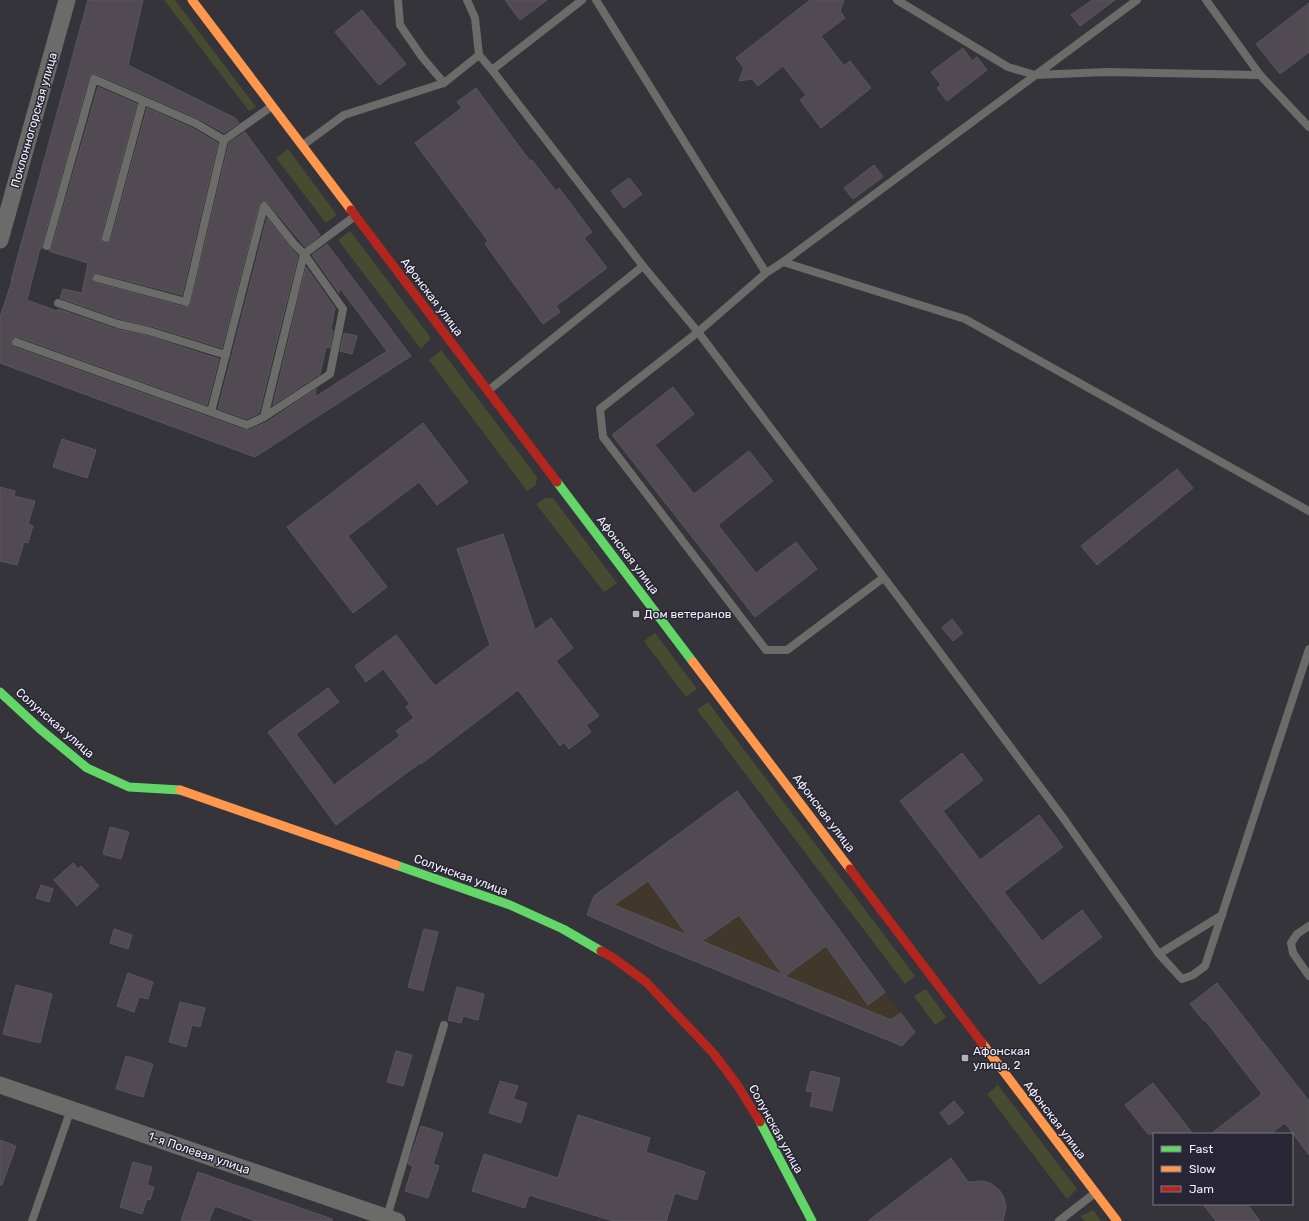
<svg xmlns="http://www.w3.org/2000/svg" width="1309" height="1221" viewBox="0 0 1309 1221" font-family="Rubik,sans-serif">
	<rect width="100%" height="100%" fill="#34343a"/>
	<!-- industrial -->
	<path fill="#41372a" d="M 737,791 L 915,1032 L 902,1046 L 665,949 L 587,915 L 595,896 Z"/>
	<!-- green -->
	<path fill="#474c30" d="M 164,0 L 175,0 L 256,107 L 249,111 Z
		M 288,149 L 337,215 L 326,223 L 276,158 Z
		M 350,231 L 431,338 L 421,349 L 338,240 Z
		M 441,350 L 537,477 L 536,485 L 527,491 L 429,360 Z
		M 546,498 L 553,498 L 617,583 L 604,592 L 536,504 Z
		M 655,633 L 697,689 L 686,697 L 644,641 Z
		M 708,702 L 915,976 L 905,984 L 697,710 Z
		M 926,989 L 946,1017 L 935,1025 L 914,996 Z
		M 998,1085 L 1077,1189 L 1067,1199 L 987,1094 Z
		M 1093,1210 L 1101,1221 L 1085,1221 L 1081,1216 Z"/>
	<!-- building -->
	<path fill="#524a53" stroke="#59565b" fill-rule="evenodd" d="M 88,0 L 143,0 L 128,65 L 235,118 L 239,123 L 224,133 L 197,118 L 96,74 L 91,75 L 89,78 L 42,245 L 42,249 L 40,248 L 27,300 L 57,311 L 58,309 L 116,329 L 148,336 L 219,359 L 207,405 L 18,337 L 12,338 L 11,343 L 14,347 L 245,430 L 249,430 L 267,422 L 316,389 L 315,397 L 387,351 L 340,288 L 339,293 L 312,255 L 327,244 L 411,356 L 255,457 L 0,363 L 0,317 L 12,281 L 11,281 Z
		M 505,0 L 547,0 L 520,20 Z
		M 810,0 L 844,0 L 840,11 L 845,18 L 821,36 L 844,66 L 850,61 L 871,88 L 821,128 L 800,100 L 806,95 L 783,66 L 758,86 L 752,79 L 739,81 L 744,68 L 736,58 Z
		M 1092,0 L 1115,0 L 1080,26 L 1071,15 Z
		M 1309,3 L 1309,52 L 1280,74 L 1256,44 Z
		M 362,10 L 406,64 L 379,85 L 335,32 Z
		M 963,48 L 972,61 L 977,57 L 987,70 L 947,101 L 937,88 L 941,85 L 931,72 Z
		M 98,87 L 137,104 L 101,237 L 101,240 L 104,243 L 108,243 L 111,239 L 147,108 L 192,128 L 218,143 L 182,295 L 98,273 L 95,273 L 92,276 L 93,282 L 185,307 L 190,306 L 229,143 L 245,132 L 320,235 L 305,247 L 268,203 L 263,201 L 260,202 L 222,348 L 151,326 L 120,319 L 60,298 L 63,289 L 82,293 L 88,263 L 49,251 L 52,247 Z
		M 476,88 L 530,161 L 532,160 L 556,191 L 559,188 L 592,232 L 584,238 L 607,268 L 556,306 L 560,312 L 543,324 L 485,244 L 488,241 L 415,143 L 462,108 L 457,102 Z
		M 874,165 L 883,177 L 853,199 L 844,188 Z
		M 629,178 L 642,194 L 624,208 L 611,191 Z
		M 267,218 L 290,247 L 298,256 L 259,413 L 247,419 L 218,409 Z
		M 306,267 L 335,308 L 331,329 L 333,330 L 330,348 L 326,347 L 320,374 L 273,405 Z
		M 344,333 L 357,336 L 352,354 L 340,351 Z
		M 673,387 L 694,414 L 655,445 L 694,494 L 749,451 L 773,481 L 718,525 L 756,573 L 796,542 L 817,569 L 755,617 L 612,435 Z
		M 423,423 L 468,482 L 437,505 L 419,482 L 348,536 L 387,587 L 353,613 L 287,527 Z
		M 62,439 L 96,450 L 87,478 L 53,467 Z
		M 1177,469 L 1193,488 L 1097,565 L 1081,546 Z
		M 0,487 L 15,491 L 14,496 L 35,501 L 28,524 L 33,526 L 28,543 L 24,542 L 17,565 L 0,561 Z
		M 503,534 L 535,630 L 551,618 L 573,648 L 556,661 L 599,716 L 586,725 L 591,732 L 569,749 L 564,742 L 560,746 L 518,690 L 421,764 L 420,763 L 336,825 L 268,732 L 328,688 L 339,702 L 296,734 L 334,785 L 400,736 L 396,731 L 414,718 L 406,707 L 410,704 L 383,669 L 366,682 L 355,666 L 396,635 L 435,686 L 490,645 L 457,549 Z
		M 952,619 L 963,633 L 953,641 L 942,628 Z
		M 962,753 L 983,780 L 943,811 L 980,860 L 1039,815 L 1063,847 L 1004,892 L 1042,941 L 1082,910 L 1102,937 L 1040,984 L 900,801 Z
		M 737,791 L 885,992 L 868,1005 L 826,946 L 785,976 L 891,1020 L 901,1013 L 915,1032 L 902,1046 L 665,949 L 587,915 L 594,896 ZM 648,881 L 687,935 L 614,905 ZM 739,915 L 783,975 L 702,941 Z
		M 110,827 L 129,832 L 121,859 L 103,854 Z
		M 73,863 L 78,869 L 81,866 L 99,886 L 77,906 L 54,880 Z
		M 41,885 L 53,889 L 49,902 L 36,898 Z
		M 114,929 L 132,935 L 128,949 L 110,943 Z
		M 424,929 L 438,932 L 423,991 L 408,987 Z
		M 128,973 L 153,982 L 148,999 L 139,997 L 134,1012 L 117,1006 Z
		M 1217,983 L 1309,1101 L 1309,1155 L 1285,1123 L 1270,1134 L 1211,1134 L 1262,1094 L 1205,1020 L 1204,1021 L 1190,1004 Z
		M 16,985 L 52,994 L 40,1043 L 3,1034 Z
		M 457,987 L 484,994 L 478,1020 L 463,1016 L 461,1023 L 448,1020 Z
		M 180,1002 L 205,1008 L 200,1027 L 192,1025 L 186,1047 L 169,1042 Z
		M 396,1051 L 412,1055 L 403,1086 L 387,1082 Z
		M 126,1056 L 153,1064 L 143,1097 L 116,1089 Z
		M 811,1071 L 840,1078 L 832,1111 L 810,1106 L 813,1092 L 806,1091 Z
		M 500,1081 L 518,1086 L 513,1099 L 527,1103 L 521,1123 L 489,1113 Z
		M 1153,1083 L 1193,1134 L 1148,1134 L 1125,1105 Z
		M 954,1101 L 964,1113 L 949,1125 L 940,1113 Z
		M 578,1115 L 650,1138 L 646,1152 L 705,1172 L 697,1200 L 675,1193 L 666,1221 L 613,1221 L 529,1195 L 525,1208 L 472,1191 L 484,1154 L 558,1178 Z
		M 421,1126 L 443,1133 L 433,1164 L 439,1166 L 428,1198 L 405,1191 L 413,1166 L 408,1164 Z
		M 0,1140 L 16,1146 L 2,1185 L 0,1185 Z
		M 951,1158 L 968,1182 L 984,1181 L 992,1184 L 1000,1191 L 1004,1198 L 1006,1207 L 1003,1221 L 868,1221 Z
		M 133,1162 L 152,1167 L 147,1185 L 154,1187 L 150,1200 L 147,1199 L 142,1214 L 120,1207 Z
		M 198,1172 L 332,1219 L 332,1221 L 256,1221 L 215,1206 L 209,1221 L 181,1221 Z
		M 1203,1204 L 1247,1204 L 1260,1221 L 1216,1221 Z"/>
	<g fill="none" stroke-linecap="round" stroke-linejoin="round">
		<!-- lane -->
		<path stroke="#6b6b6a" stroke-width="8" d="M 398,0 L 400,25 L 422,57 L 444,83
			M 467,0 L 475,18 L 479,55
			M 596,0 L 766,273
			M 897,0 L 1008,67 L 1035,75 L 1106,72 L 1260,75
			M 1206,0 L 1260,75 L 1309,127
			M 492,70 L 582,0
			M 303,145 L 344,115 L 444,83 L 479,55 L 492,70 L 643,266 L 698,332 L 903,603 L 1064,819 L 1159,954 L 1182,979 L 1193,975 L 1205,966 L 1309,649
			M 106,238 L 143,101
			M 47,246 L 94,79 L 195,123 L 224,140
			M 783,262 L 965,319 L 1309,511
			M 97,278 L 186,302 L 224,140 L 272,106
			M 58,303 L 118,324 L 149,331 L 226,355
			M 16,342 L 247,425 L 264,417 L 330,374 L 343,309 L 304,254 L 294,244 L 264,206 L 211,412
			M 489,390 L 643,266
			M 264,417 L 304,254 L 355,216
			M 883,578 L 787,650 L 766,650 L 603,437 L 600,409 L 698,332 L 766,273 L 783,262 L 1137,0
			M 1309,926 L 1297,934 L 1291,943 L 1293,953 L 1309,976
			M 1159,954 L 1222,915
			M 387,1217 L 444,1025
			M 32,1221 L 71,1109
			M 1059,1221 L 1095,1193"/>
		<!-- street -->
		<path stroke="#6b6b6a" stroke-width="17" d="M 0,240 L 67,0
			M 0,1085 L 397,1221"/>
		<!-- fast -->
		<path stroke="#63d668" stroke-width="9" d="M 557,482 L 693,662
			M 0,692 L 40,729 L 87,768 L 129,787 L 180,790
			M 396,865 L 510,905 L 563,929 L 601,951
			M 760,1122 L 812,1221"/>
		<!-- slow -->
		<path stroke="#ff974d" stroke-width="9" d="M 192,0 L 351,210
			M 693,662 L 850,869
			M 180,790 L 396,865
			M 982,1043 L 1117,1221"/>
		<!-- jam -->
		<path stroke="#b3261e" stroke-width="9" d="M 351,210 L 557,482
			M 850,869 L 982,1043
			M 601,951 L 612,957 L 646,982 L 714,1054 L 738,1086 L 760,1122"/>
	</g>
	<!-- markers -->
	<g fill="#b1b0b8" stroke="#282634" stroke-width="1.5">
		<rect x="632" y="610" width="8" height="8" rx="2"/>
		<rect x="961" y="1054" width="8" height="8" rx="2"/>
	</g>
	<g text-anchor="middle" stroke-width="3" stroke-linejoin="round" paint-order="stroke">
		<!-- street labels -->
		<g font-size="12" fill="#f4f2fc" stroke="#282634">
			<text transform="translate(34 120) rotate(-74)" y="4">Поклонногорская улица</text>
			<text transform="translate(432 297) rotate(53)" y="4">Афонская улица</text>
			<text transform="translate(628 555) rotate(53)" y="4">Афонская улица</text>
			<text transform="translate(55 723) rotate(41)" y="4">Солунская улица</text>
			<text transform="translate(824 813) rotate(53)" y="4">Афонская улица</text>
			<text transform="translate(461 875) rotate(20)" y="4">Солунская улица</text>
			<text transform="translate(1055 1120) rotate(53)" y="4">Афонская улица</text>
			<text transform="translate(776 1129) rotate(61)" y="4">Солунская улица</text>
			<text transform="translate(199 1153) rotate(19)" y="4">1-я Полевая улица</text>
		</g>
		<!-- poi labels -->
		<g font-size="12" fill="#f4f2fc" stroke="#282634" text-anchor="start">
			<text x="644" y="618">Дом ветеранов</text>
			<text x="973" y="1055">Афонская<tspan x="973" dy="14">улица, 2</tspan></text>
		</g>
	</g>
	<!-- legend -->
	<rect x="1153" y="1133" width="140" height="72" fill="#282634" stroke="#7a7884"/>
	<rect x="1161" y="1146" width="20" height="6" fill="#63d668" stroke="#7a7884"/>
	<text x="1189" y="1153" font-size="12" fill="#f4f2fc">Fast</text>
	<rect x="1161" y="1166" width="20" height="6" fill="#ff974d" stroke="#7a7884"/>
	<text x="1189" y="1173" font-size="12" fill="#f4f2fc">Slow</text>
	<rect x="1161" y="1186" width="20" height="6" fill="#b3261e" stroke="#7a7884"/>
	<text x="1189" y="1193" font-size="12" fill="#f4f2fc">Jam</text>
</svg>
